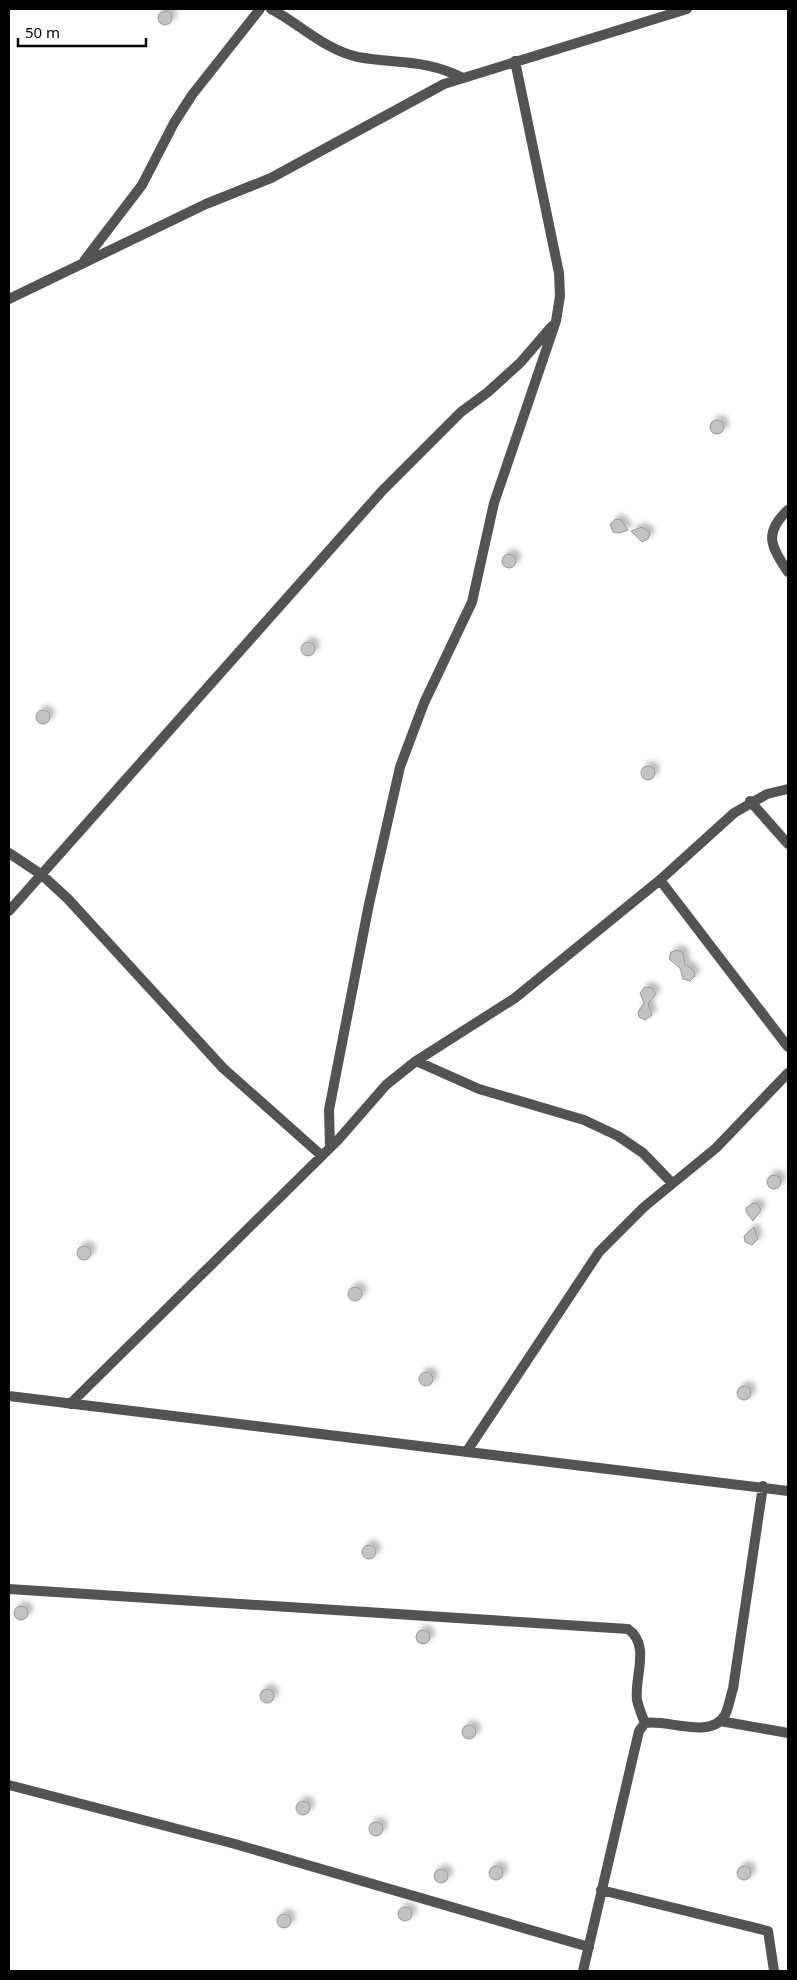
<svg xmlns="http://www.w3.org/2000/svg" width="797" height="1980" viewBox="0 0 797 1980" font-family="'Noto Sans',sans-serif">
	<defs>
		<filter id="shadow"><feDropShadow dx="4.5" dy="-4.5" stdDeviation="2.5" flood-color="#0004"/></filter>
	</defs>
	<rect width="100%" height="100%" fill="#fff"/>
	<!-- building -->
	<path fill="#c3c3c3" stroke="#979797" filter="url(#shadow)" d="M158 18a7 7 0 1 1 14 0a7 7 0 1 1-14 0Z
		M710 427a7 7 0 1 1 14 0a7 7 0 1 1-14 0Z
		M 616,519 L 621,520 L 628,530 L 619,533 L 613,532 L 610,524 Z
		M 642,527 L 650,533 L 648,539 L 642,542 L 631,531 Z
		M502 561a7 7 0 1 1 14 0a7 7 0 1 1-14 0Z
		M301 649a7 7 0 1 1 14 0a7 7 0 1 1-14 0Z
		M36 717a7 7 0 1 1 14 0a7 7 0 1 1-14 0Z
		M641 773a7 7 0 1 1 14 0a7 7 0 1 1-14 0Z
		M 678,950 L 683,953 L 685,964 L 694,971 L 695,976 L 690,981 L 683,979 L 680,968 L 669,959 L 671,952 Z
		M 645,987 L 652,988 L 656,994 L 648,1004 L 652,1015 L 645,1020 L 639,1017 L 638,1012 L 644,1003 L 640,993 Z
		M767 1182a7 7 0 1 1 14 0a7 7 0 1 1-14 0Z
		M 753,1203 L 758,1204 L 761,1210 L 753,1221 L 746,1212 L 746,1208 Z
		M 754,1227 L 758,1239 L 752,1245 L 745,1242 L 744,1236 Z
		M77 1253a7 7 0 1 1 14 0a7 7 0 1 1-14 0Z
		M348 1294a7 7 0 1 1 14 0a7 7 0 1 1-14 0Z
		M419 1379a7 7 0 1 1 14 0a7 7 0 1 1-14 0Z
		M737 1393a7 7 0 1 1 14 0a7 7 0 1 1-14 0Z
		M362 1552a7 7 0 1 1 14 0a7 7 0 1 1-14 0Z
		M14 1613a7 7 0 1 1 14 0a7 7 0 1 1-14 0Z
		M416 1637a7 7 0 1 1 14 0a7 7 0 1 1-14 0Z
		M260 1696a7 7 0 1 1 14 0a7 7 0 1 1-14 0Z
		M462 1732a7 7 0 1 1 14 0a7 7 0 1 1-14 0Z
		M296 1808a7 7 0 1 1 14 0a7 7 0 1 1-14 0Z
		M369 1829a7 7 0 1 1 14 0a7 7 0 1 1-14 0Z
		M489 1873a7 7 0 1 1 14 0a7 7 0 1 1-14 0Z
		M737 1873a7 7 0 1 1 14 0a7 7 0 1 1-14 0Z
		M434 1876a7 7 0 1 1 14 0a7 7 0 1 1-14 0Z
		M398 1914a7 7 0 1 1 14 0a7 7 0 1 1-14 0Z
		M277 1921a7 7 0 1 1 14 0a7 7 0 1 1-14 0Z"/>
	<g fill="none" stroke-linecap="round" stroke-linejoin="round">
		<!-- street -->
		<path stroke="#535353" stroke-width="10" d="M 271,9 C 300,24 325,50 358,57 C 397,64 426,59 463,78
			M 84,261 L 142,185 L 174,123 L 192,95 L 260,9
			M 9,299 L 206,204 L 271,178 L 444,84 L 687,9
			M 788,510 C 763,533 771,546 788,572
			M 750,801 L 788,844
			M 9,853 L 42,875 L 68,899 L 223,1068 L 322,1156
			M 660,880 L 788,1047
			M 9,911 L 382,491 L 461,412 L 488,392 L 520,363 L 552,326
			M 416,1061 L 479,1089 L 584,1120 L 618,1136 L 643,1153 L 672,1183
			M 330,1147 L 329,1110 L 369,904 L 400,767 L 424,703 L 472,602 L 494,503 L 556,321 L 560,296 L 559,273 L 515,61
			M 9,1396 L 788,1491
			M 70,1404 L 338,1140 L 386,1085 L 416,1061 L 515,998 L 660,880 L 734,813 L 767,794 L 788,789
			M 467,1451 L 599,1252 L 644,1207 L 716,1148 L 788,1073
			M 9,1589 L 628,1629 C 651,1645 634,1677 637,1700 C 639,1708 642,1716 645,1723
			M 720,1721 L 788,1733
			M 9,1785 L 235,1844 L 589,1947
			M 601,1890 L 768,1931 L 774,1971
			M 583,1971 L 639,1731 L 645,1723 C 668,1719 711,1740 725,1715 C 729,1707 730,1697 733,1689 L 763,1486"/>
	</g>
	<!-- border -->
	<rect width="797" height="1980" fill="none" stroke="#000000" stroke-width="20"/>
	<!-- scale -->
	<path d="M18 38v8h128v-8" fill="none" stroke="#000000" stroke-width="2.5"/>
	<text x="25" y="38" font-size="15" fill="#000000" stroke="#ffffff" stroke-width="4" paint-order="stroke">50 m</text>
</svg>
